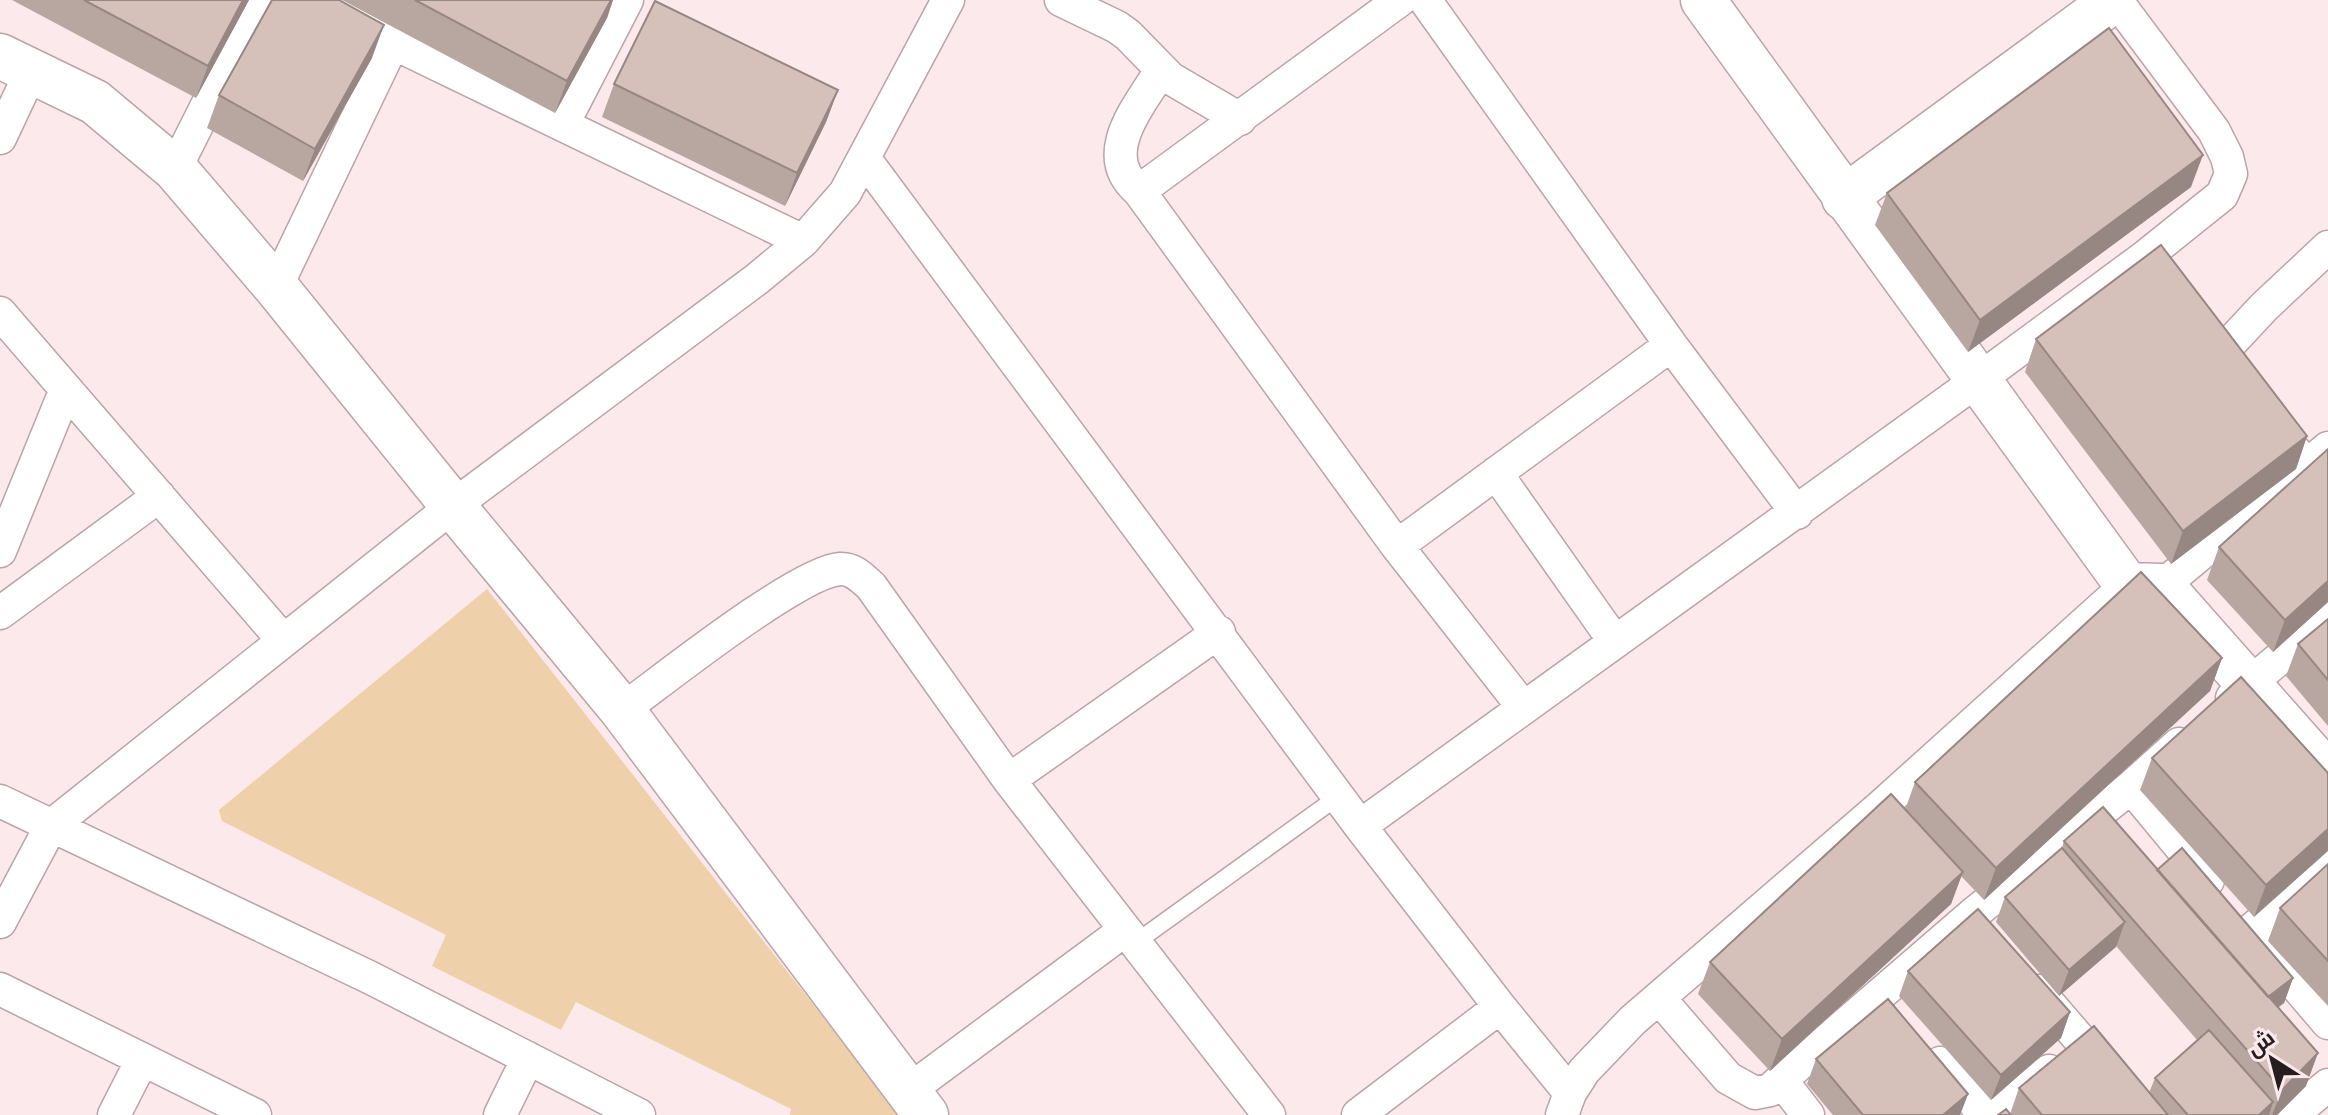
<svg xmlns="http://www.w3.org/2000/svg" width="2328" height="1115" viewBox="0 0 2328 1115" font-family="Mulish,Cairo,sans-serif">
	<rect width="100%" height="100%" fill="#fce9ec"/>
	<!-- garden -->
	<path fill="#eed0aa" d="M 487,589 L 900,1115 L 790,1115 L 791,1109 L 576,1002 L 561,1030 L 432,966 L 446,935 L 222,821 L 219,810 Z"/>
	<g fill="none" stroke-linecap="round" stroke-linejoin="round">
		<!-- lane casing -->
		<g stroke="#baa4a8" stroke-width="19">
			<path id="lane" d="M 1135,943 L 1339,796"/>
		</g>
		<!-- street casing -->
		<g stroke="#baa4a8" stroke-width="35">
			<path id="street" d="M 318,0 L 393,43 L 803,241
				M 1061,0 L 1117,27 L 1128,35 L 1170,78 L 1240,119
				M 1425,0 L 1671,345 L 1797,513
				M 1161,70 C 1139,107 1096,154 1139,191 L 1397,546 L 1523,707
				M 563,124 L 627,0
				M 0,138 L 31,72
				M 864,158 L 1360,826 L 1500,1007 L 1570,1093
				M 175,169 L 260,0
				M 1139,191 L 1400,0
				M 276,287 L 393,43
				M 0,313 L 283,640
				M 2221,353 L 2264,307 L 2328,247
				M 2274,424 L 2307,467
				M 1496,473 L 1615,642
				M 1397,546 L 1671,345
				M 0,551 L 66,389
				M 2162,586 L 2328,448
				M 0,613 L 159,496
				M 2232,698 L 2328,618
				M 622,710 C 662,681 798,572 840,569 C 853,568 862,578 871,586 L 1009,780 L 1269,1115
				M 1009,780 L 1219,632
				M 2131,787 L 2208,880
				M 0,801 L 371,978 L 639,1115
				M 1360,826 L 1978,380 L 2146,256 L 2222,195 L 2231,174 L 2227,157 L 2214,131 L 2116,0
				M 0,922 L 51,826 L 453,506 L 757,279 L 803,241 L 845,193 L 948,0
				M 2250,931 L 2328,866
				M 2263,947 L 2328,1023
				M 0,989 L 255,1115
				M 2038,991 L 2145,1115
				M 1659,998 L 1728,1078 L 1755,1093 L 1770,1090 L 1781,1080 L 1808,1115
				M 1940,1063 L 1985,1115
				M 1781,1080 L 1972,915 L 2131,787 L 2179,744
				M 908,1091 L 1125,930
				M 114,1115 L 142,1060
				M 500,1115 L 528,1058
				M 1358,1115 L 1500,1007
				M 1562,1115 L 1570,1093 L 1584,1071 L 1633,1020 L 1879,808 L 2127,585
				M 1996,1115 L 2049,1071
				M 2292,1115 L 2328,1085"/>
		</g>
		<!-- secondary casing -->
		<g stroke="#baa4a8" stroke-width="47">
			<path id="secondary" d="M 1703,0 L 2127,585 L 2162,586 L 2328,774
				M 0,56 L 95,102 L 175,169 L 276,287 L 453,506 L 622,710 L 926,1115
				M 1844,198 L 2114,0"/>
		</g>
		<!-- lane -->
		<use href="#lane" stroke="#fff" stroke-width="16"/>
		<!-- street -->
		<use href="#street" stroke="#fff" stroke-width="32"/>
		<!-- secondary -->
		<use href="#secondary" stroke="#fff" stroke-width="44"/>
	</g>
	<!-- wall -->
	<path fill="#b8a6a0" d="M 12,0 L 249,0 L 196,98 Z
		M 342,0 L 613,0 L 607,18 L 555,113 Z
		M 372,58 L 303,181 L 207,128 L 219,95 Z
		M 614,84 L 838,90 L 826,122 L 785,206 L 602,117 Z
		M 2191,187 L 1968,352 L 1875,225 L 1887,193 Z
		M 2036,339 L 2307,436 L 2296,469 L 2171,564 L 2025,372 Z
		M 2328,449 L 2328,602 L 2273,652 L 2207,580 L 2219,547 Z
		M 2328,619 L 2328,726 L 2286,676 L 2298,644 Z
		M 2222,658 L 2210,691 L 1984,900 L 1961,876 L 1951,904 L 1770,1071 L 1698,994 L 1710,962 L 1905,810 L 1915,782 Z
		M 2152,758 L 2328,773 L 2254,917 L 2140,790 Z
		M 2064,841 L 2157,870 L 2293,978 L 2284,1003 L 2278,1007 L 2306,1086 L 2277,1115 L 1998,1115 L 2010,1114 L 2019,1088 L 2149,1093 L 2155,1078 L 2197,1040 L 2116,946 L 2059,996 L 1996,922 L 2005,897 L 2062,848 Z
		M 2328,864 L 2328,1006 L 2268,941 L 2280,908 Z
		M 1908,971 L 2070,1012 L 2061,1038 L 1991,1100 L 1899,996 Z
		M 1816,1059 L 1968,1094 L 1960,1115 L 1833,1115 L 1807,1084 Z"/>
	<!-- shaded-wall -->
	<path fill="#968782" d="M 243,0 L 249,0 L 196,98 L 208,66 Z
		M 611,0 L 613,0 L 607,18 L 555,113 L 567,81 Z
		M 384,25 L 372,58 L 303,181 L 315,149 Z
		M 838,90 L 826,122 L 785,206 L 797,173 Z
		M 2203,155 L 2191,187 L 1968,352 L 1980,320 Z
		M 2307,436 L 2296,469 L 2171,564 L 2183,531 Z
		M 2328,581 L 2328,602 L 2273,652 L 2285,620 Z
		M 2222,658 L 2210,691 L 1984,900 L 1996,868 Z
		M 2328,829 L 2328,851 L 2254,917 L 2266,885 Z
		M 1963,872 L 1951,904 L 1770,1071 L 1782,1039 Z
		M 2125,922 L 2116,947 L 2059,996 L 2069,970 Z
		M 2293,978 L 2284,1003 L 2254,1026 L 2263,1001 Z
		M 2070,1012 L 2061,1038 L 1991,1100 L 2001,1075 Z
		M 2318,1053 L 2306,1086 L 2277,1115 L 2272,1115 L 2282,1090 Z
		M 1968,1094 L 1960,1115 L 1943,1115 Z
		M 2273,1102 L 2269,1115 L 2259,1115 Z"/>
	<!-- building -->
	<path fill="#d6c1ba" stroke="#968782" stroke-width="2" d="M 84,0 L 243,0 L 208,66 Z
		M 272,0 L 339,0 L 384,25 L 315,149 L 219,95 Z
		M 415,0 L 611,0 L 567,81 Z
		M 655,1 L 838,90 L 797,173 L 614,84 Z
		M 2109,28 L 2203,155 L 1980,320 L 1887,193 Z
		M 2161,245 L 2307,436 L 2183,531 L 2036,339 Z
		M 2328,449 L 2328,581 L 2285,620 L 2219,547 Z
		M 2141,572 L 2222,658 L 1996,868 L 1915,782 Z
		M 2328,619 L 2328,680 L 2298,644 Z
		M 2241,677 L 2328,773 L 2328,829 L 2266,885 L 2152,758 Z
		M 1891,794 L 1963,872 L 1782,1039 L 1710,962 Z
		M 2103,807 L 2318,1053 L 2282,1090 L 2064,841 Z
		M 2062,848 L 2125,922 L 2069,970 L 2005,897 Z
		M 2182,848 L 2293,978 L 2268,997 L 2157,870 Z
		M 2328,864 L 2328,961 L 2280,908 Z
		M 1978,909 L 2070,1012 L 2001,1075 L 1908,971 Z
		M 1888,999 L 1968,1094 L 1943,1115 L 1863,1115 L 1816,1059 Z
		M 2094,1026 L 2168,1115 L 2042,1115 L 2019,1088 Z
		M 2209,1030 L 2273,1102 L 2259,1115 L 2188,1115 L 2155,1078 Z
		M 2006,1109 L 2011,1115 L 1998,1115 Z"/>
	<!-- north arrow -->
	<g transform="translate(2272 1059) rotate(324)" stroke="#fce9ec" stroke-width="6" paint-order="stroke">
	<path d="M0-6L14 30L0 20L-14 30Z" fill="#261d1f"/>
	<text y="-12" font-size="22" font-weight="bold" text-anchor="middle" fill="#261d1f">ش</text>
	</g>
</svg>
